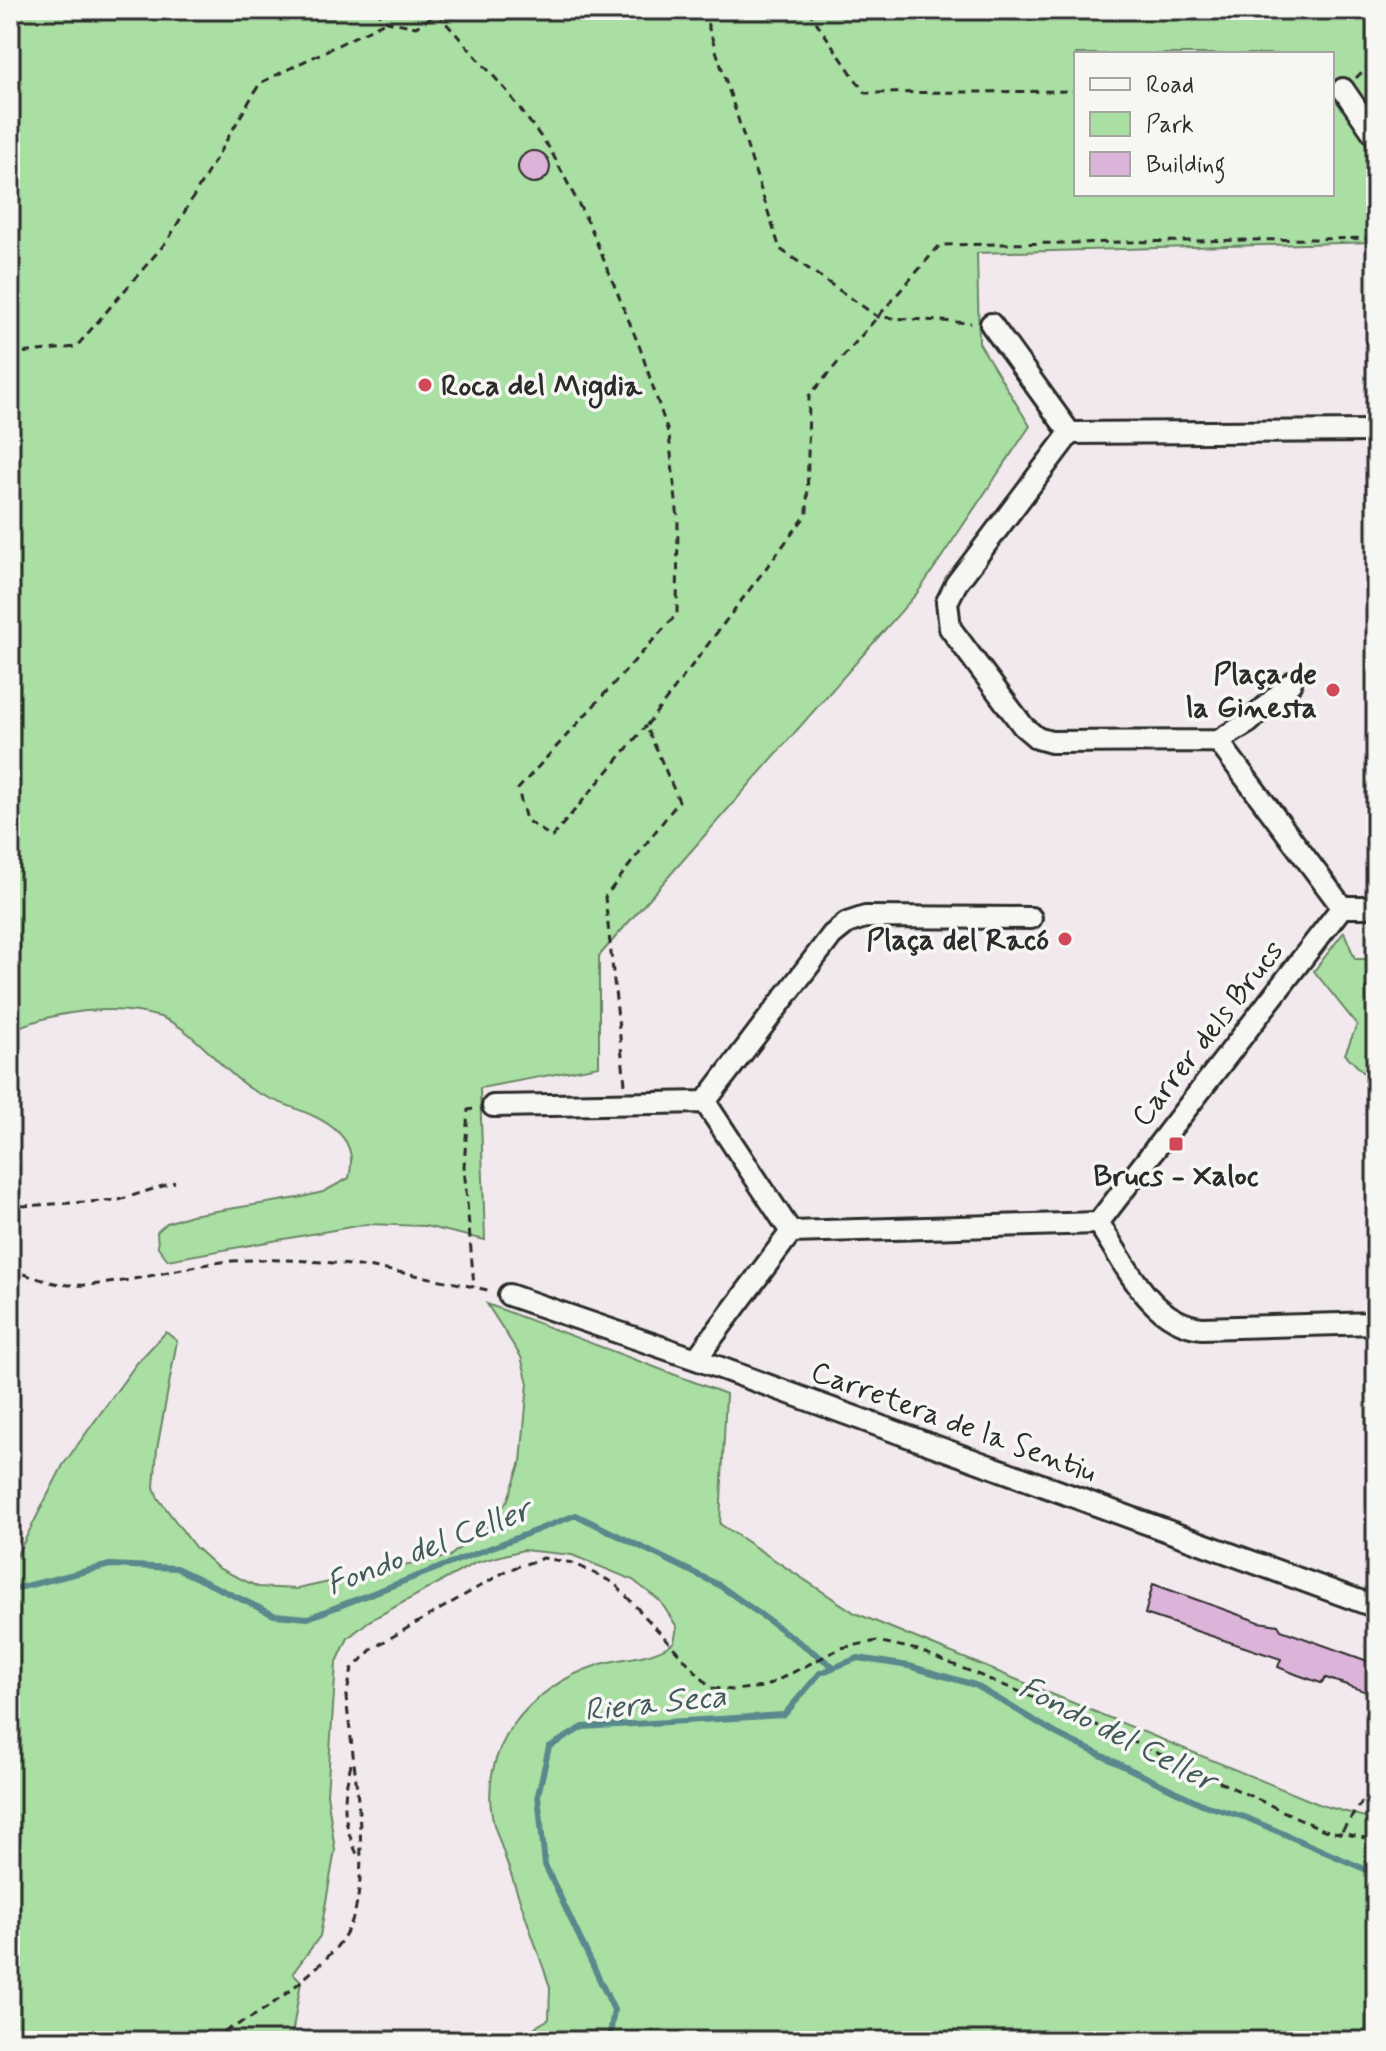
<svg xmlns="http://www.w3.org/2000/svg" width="1386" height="2051" viewBox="0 0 1386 2051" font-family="Mynerve,sans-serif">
	<rect width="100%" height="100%" fill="#f1e9ed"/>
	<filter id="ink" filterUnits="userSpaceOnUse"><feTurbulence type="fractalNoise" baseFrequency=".0125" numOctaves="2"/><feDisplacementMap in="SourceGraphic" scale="16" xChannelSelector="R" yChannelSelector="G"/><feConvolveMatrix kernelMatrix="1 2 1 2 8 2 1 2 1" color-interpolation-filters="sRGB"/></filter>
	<g filter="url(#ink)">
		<!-- green -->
		<path fill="#a9dfa2" stroke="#6a8566" stroke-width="2" fill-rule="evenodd" d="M 10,10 L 1376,10 L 1376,242 L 977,253 L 979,343 L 1030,426 L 918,592 L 599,956 L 599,1066 L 480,1088 L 485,1240 L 425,1226 L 367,1224 L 168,1260 L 158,1247 L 157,1232 L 167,1223 L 191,1215 L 298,1198 L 323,1192 L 349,1178 C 353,1160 352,1146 339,1133 C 316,1110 278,1106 251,1089 C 221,1070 192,1027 160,1017 C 115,1003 52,1011 10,1031 ZM 1076,54 L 1332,54 L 1332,194 L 1076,194 Z
			M 1344,932 L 1355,959 L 1376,959 L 1376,1085 L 1345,1054 L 1357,1025 L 1314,971 Z
			M 487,1304 L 726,1394 L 720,1524 L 855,1613 L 1321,1805 L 1376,1820 L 1376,2041 L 511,2041 L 549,2019 L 550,1987 L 494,1825 C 475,1751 529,1687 598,1665 C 623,1657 652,1659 674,1642 L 677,1627 L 660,1601 L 633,1580 L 572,1555 L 523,1550 L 475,1563 L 369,1621 L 348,1638 L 336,1664 L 327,1794 L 335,1850 L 320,1936 L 293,1973 L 301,1981 L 291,2041 L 10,2041 L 10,1557 L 16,1557 L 63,1465 L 137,1363 L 166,1332 L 177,1341 L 157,1449 L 154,1487 L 158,1498 L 195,1547 L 218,1568 L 258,1587 L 297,1589 L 450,1556 L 496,1518 L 508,1499 L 521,1462 L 528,1383 L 521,1357 Z"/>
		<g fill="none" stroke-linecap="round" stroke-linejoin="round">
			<!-- stream -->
			<path stroke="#59898c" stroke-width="6" d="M 10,1590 L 110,1565 L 176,1568 L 274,1615 L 308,1618 L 576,1515 L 719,1585 L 834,1667
				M 609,2041 L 614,2010 L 545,1865 L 538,1795 L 549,1747 L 583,1727 L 784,1715 L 820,1673 L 858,1658 L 909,1666 L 975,1685 L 1057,1734 L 1204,1805 L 1247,1818 L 1376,1874"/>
		</g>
		<!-- building -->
		<path fill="#dcb3d9" stroke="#2b2b2b" stroke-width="2" d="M518 167a16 16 0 1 1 32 0a16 16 0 1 1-32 0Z
			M 1153,1584 L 1259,1622 L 1278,1625 L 1281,1630 L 1376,1664 L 1376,1695 L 1326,1678 L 1321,1683 L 1298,1675 L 1278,1667 L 1281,1659 L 1145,1614 Z"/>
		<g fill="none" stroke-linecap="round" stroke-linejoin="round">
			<!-- minor casing -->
			<g stroke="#2b2b2b" stroke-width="26">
				<path id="minor" d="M 1343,89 L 1376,137
					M 991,324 L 1070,433
					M 1070,433 L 956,584 L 947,602 L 950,628 L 1023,726 L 1037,738 L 1051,742 L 1218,741 L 1342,907
					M 1070,433 L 1376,431
					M 1218,741 L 1249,722 L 1291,683
					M 705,1102 L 791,1232
					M 493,1106 L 705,1102 L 832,935 L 847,923 L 865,917 L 1031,918
					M 1098,1223 L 1342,907 L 1376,907
					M 1098,1223 C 1125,1262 1149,1323 1202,1328 L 1376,1323
					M 509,1295 L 696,1359 L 1376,1607
					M 696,1359 L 791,1232 L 1098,1223"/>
			</g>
			<!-- path -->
			<path stroke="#2b2b2b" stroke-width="3" stroke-dasharray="8 6" stroke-linecap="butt" d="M 375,10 L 387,21 L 416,27 L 442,10
				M 703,10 L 780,249 L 878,317 L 971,323
				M 808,10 L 865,93 L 1076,91
				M 437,13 L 506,90 L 550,149 L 589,224 L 640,348 L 669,435 L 678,520 L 677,614 L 518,789 L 526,820 L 552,837 L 646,726
				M 1356,78 L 1376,58
				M 10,354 L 76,347 L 168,240 L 260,83 L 387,21
				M 625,1084 L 605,897 L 679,801 L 646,726 L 807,514 L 809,396 L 940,245 L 1376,238
				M 473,1109 L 468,1110 L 464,1166 L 474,1287
				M 10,1184 L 21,1206 L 10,1224
				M 21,1206 L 119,1200 L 175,1182
				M 10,1270 C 29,1275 50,1284 69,1285 C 125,1287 177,1266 232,1261 C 320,1255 407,1272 492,1291
				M 351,1764 C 342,1799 342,1823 358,1856
				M 1342,1831 L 1376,1781
				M 198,2041 C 239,2027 266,2011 299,1983 C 319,1965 340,1949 351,1923 C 373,1871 352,1755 346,1697 L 352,1669 L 373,1648 L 508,1570 L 543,1558 L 573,1563 L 614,1583 L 711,1688 L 733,1690 L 764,1687 L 841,1648 L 877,1641 L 918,1650 L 1064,1710 L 1324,1830 L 1376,1840"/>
			<!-- minor -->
			<use href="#minor" stroke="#f6f6f2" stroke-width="20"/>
		</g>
	</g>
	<!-- markers -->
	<g fill="#d1495b" stroke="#f6f6f2" stroke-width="3">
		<circle cx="425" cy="385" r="8"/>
		<circle cx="1333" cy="690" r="8"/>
		<circle cx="1065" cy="939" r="8"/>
		<rect x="1168" y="1136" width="16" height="16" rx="4"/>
	</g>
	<g text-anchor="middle" stroke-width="7" stroke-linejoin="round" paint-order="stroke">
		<!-- poi labels -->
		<g font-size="30" font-weight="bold" fill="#2b2b2b" stroke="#f6f6f2" text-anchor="end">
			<text x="441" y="395" text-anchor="start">Roca del Migdia</text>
			<text x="1317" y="683">Plaça de<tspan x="1317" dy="34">la Ginesta</tspan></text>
			<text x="1049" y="949">Plaça del Racó</text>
			<text x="1176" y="1185" text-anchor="middle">Brucs - Xaloc</text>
		</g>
		<!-- street labels -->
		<g font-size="30" fill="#2b2b2b" stroke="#f6f6f2">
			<text transform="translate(1207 1033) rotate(-52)" y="10">Carrer dels Brucs</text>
			<text transform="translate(954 1421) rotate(20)" y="10">Carretera de la Sentiu</text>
		</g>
		<!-- water labels -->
		<g font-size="32" font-style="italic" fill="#425a5c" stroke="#f6f6f2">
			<text transform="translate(428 1546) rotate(-21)" y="11">Fondo del Celler</text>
			<text transform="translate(655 1702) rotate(-6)" y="11">Riera Seca</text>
			<text transform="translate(1118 1733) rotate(27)" y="11">Fondo del Celler</text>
		</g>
	</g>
	<!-- margin -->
	<rect width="1386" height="2051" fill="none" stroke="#f6f6f2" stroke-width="40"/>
	<rect x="20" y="20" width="1346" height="2011" fill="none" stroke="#2b2b2b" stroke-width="3" filter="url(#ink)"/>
	<!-- legend -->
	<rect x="1074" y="52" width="260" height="144" fill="#f6f6f2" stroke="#a5a5a2" stroke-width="2"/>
	<rect x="1090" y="78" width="40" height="12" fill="#f6f6f2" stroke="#a5a5a2" stroke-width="2"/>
	<text x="1146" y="92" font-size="24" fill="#2b2b2b">Road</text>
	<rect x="1090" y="112" width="40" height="24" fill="#a9dfa2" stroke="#a5a5a2" stroke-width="2"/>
	<text x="1146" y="132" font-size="24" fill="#2b2b2b">Park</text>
	<rect x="1090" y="152" width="40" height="24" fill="#dcb3d9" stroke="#a5a5a2" stroke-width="2"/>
	<text x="1146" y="172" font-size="24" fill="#2b2b2b">Building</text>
</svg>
